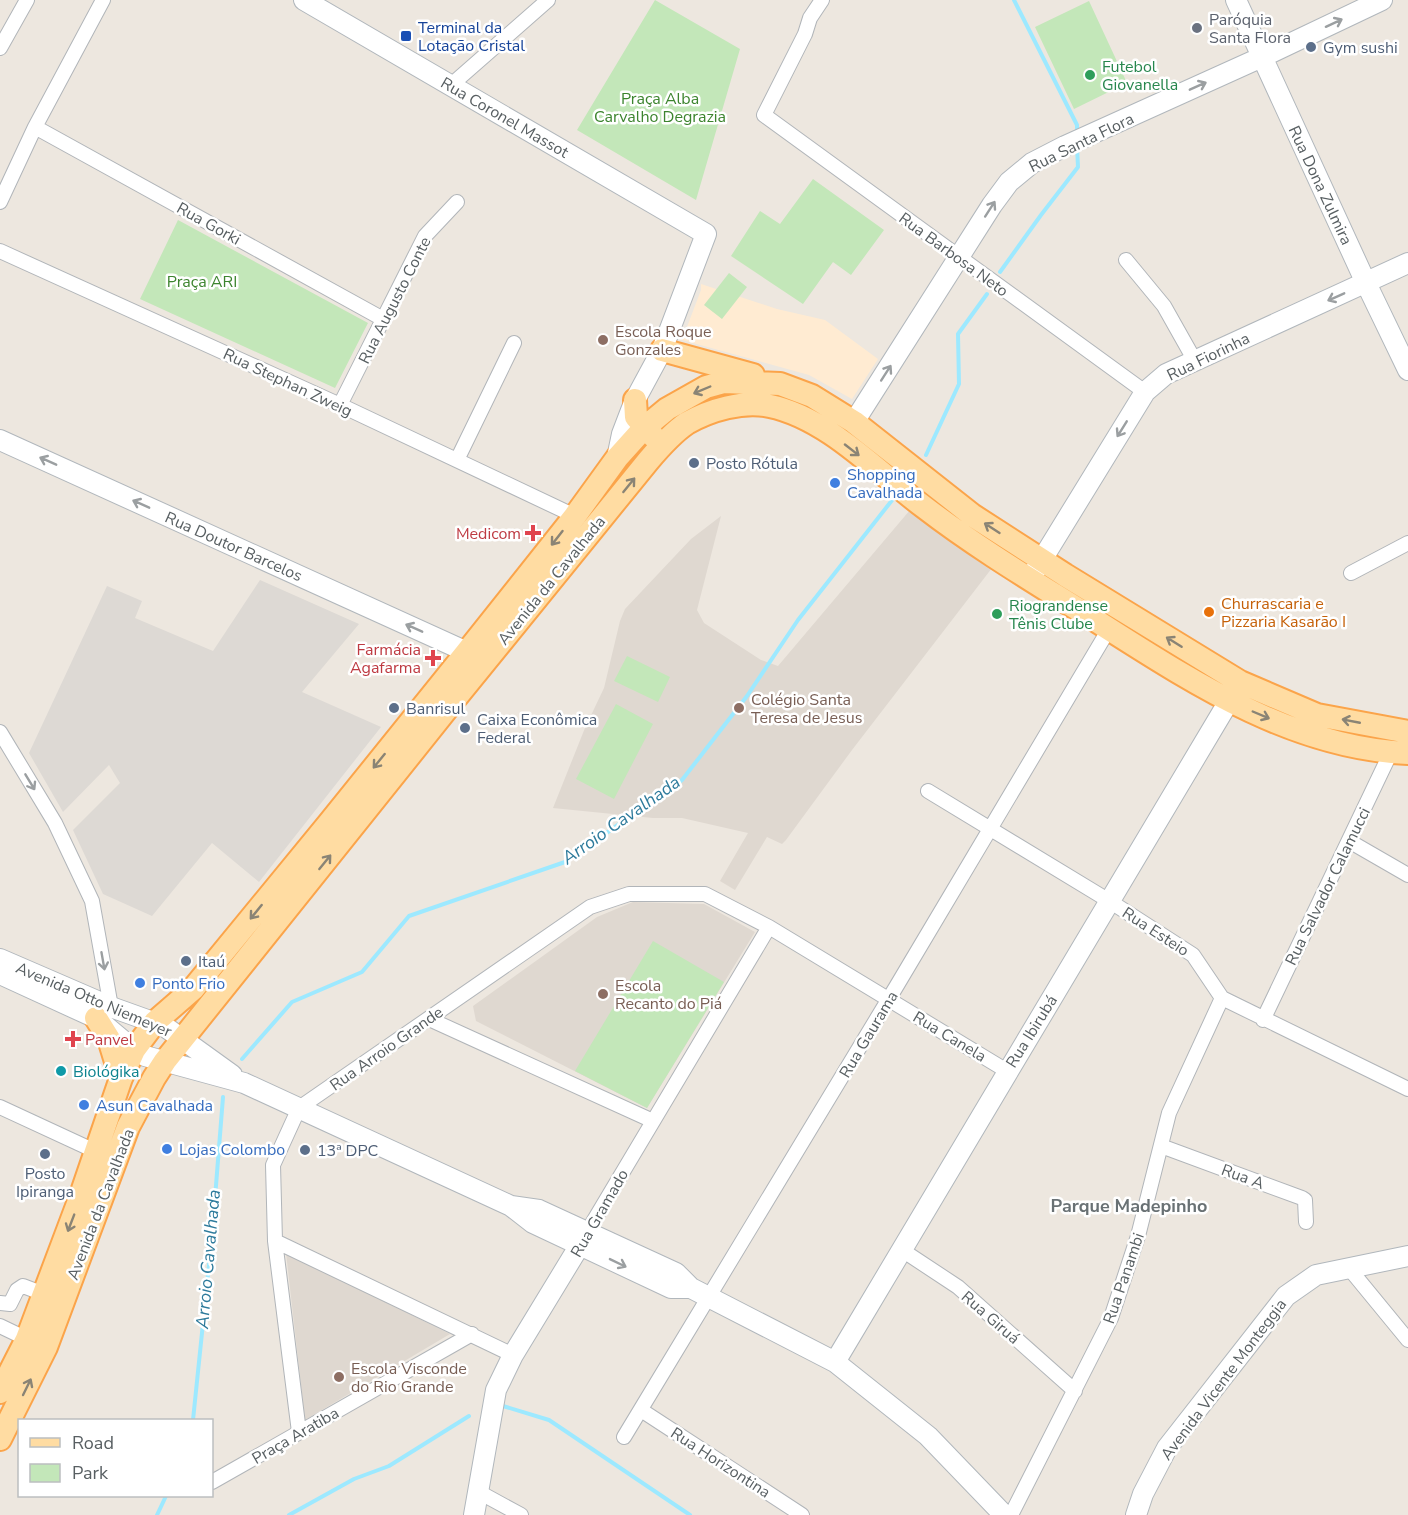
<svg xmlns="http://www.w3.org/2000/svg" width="1408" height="1515" viewBox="0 0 1408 1515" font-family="'Nunito Sans',sans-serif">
	<rect width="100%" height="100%" fill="#ede7df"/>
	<!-- commercial -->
	<path fill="#ffebd2" d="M 701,284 L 777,309 L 825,320 L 878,359 L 852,399 L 809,375 L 682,340 L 701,290 Z"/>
	<!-- industrial -->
	<path fill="#ddd9d4" d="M 260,580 L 359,624 L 302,692 L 381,727 L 259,882 L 212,843 L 152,916 L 103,894 L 73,830 L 120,783 L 109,765 L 63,812 L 29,753 L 107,586 L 142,601 L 135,618 L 213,651 Z"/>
	<!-- education -->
	<path fill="#dfd8d0" d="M 910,510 L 946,539 L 992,568 L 852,750 L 786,840 L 782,844 L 767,837 L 735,890 L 720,881 L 748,833 L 682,818 L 653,818 L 553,808 L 585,728 L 604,688 L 620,621 L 625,609 L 691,539 L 721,516 L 697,610 L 704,623 L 761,660 L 778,666 Z
		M 633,902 L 704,904 L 755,932 L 647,1108 L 476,1021 L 473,1006 L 597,917 Z
		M 286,1253 L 450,1334 L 305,1420 Z"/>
	<!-- green -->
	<path fill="#c3e7b9" d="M 655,0 L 740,49 L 696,200 L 577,130 Z
		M 1089,1 L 1127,83 L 1074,109 L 1035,27 Z
		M 813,179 L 884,230 L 851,275 L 833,262 L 803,304 L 731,256 L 760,211 L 780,224 Z
		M 178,220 L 368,323 L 335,388 L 140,299 Z
		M 729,273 L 747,287 L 722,319 L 704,305 Z
		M 627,656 L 670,677 L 658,702 L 614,681 Z
		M 616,704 L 653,724 L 614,799 L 576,779 Z
		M 653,941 L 724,982 L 647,1108 L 575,1071 Z"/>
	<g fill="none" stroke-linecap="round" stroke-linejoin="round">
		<!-- stream -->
		<path stroke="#9de9ff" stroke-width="4" d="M 1014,0 L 1077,125 L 1077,132
			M 1000,272 L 1041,215 L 1078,167 L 1077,146
			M 926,455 L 959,384 L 958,334 L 987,294
			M 242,1059 L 292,1002 L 362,972 L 409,916 L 565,862 L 682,780 L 747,696 L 798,620 L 893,499
			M 503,1406 L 549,1420 L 690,1515
			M 193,1420 L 212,1236 L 223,1097
			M 157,1515 L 166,1496
			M 289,1515 L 354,1479 L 389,1466 L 469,1416"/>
		<!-- street casing -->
		<g stroke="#b1b5b9" stroke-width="16">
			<path id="street" d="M 822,0 L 810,18 L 805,34 L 764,115 L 1145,392
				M 0,48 L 27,0
				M 450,86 L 548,0
				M 35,127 L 383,319
				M 0,202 L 35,127 L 103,0
				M 0,251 L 340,405 L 575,516
				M 1126,260 L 1164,306 L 1195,361
				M 340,405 L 425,236 L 457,202
				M 457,460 L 514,343
				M 1351,573 L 1408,543
				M 0,732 L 55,823 L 92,901 L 111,1007
				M 928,791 L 1111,902 L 1193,955 L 1222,998 L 1408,1089
				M 1349,841 L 1408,875
				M 429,1019 L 653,1121
				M 1263,1020 L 1391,752
				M 0,1107 L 95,1151
				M 1161,1146 L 1302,1198 L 1305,1200 L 1306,1222
				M 587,1232 L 769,927
				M 275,1241 L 513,1355
				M 902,1250 L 958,1287 L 1075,1391
				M 1348,1267 L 1408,1340
				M 0,1303 L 10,1304 L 17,1290 L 23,1286 L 44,1294
				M 0,1326 L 27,1339
				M 641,1410 L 802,1515
				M 299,1432 L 275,1241 L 273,1165 L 299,1108 L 590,907 L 629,894 L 705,894 L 769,927 L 1007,1071
				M 624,1437 L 896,987 L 1109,629
				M 212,1482 L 472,1334
				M 477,1491 L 521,1515
				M 1011,1515 L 1111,1318 L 1138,1236 L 1169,1113 L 1222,998"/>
		</g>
		<!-- secondary casing -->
		<g stroke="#b1b7bc" stroke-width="22">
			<path id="secondary" d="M 304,0 L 706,234 L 662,350 L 635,400 L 622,434 L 617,458
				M 1236,0 L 1366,283 L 1408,370
				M 854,422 L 992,205 L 1009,182 L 1032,163 L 1065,146 L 1262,57 L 1382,0
				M 0,440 L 467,652
				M 1035,571 L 1145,392 L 1166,374 L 1408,263
				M 0,959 L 111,1007 L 164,1026 L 232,1075
				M 0,974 L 96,1018 L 134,1050 L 145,1056 L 244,1083 L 511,1206 L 533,1223 L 671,1288 L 691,1288
				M 511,1206 L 539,1210 L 676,1273 L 691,1288 L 835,1362 L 928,1436 L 1004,1515
				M 835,1362 L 1229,701
				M 474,1515 L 496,1390 L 513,1355 L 586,1235
				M 1136,1515 L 1143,1494 L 1167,1448 L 1286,1296 L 1316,1275 L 1408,1256"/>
		</g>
		<!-- primary casing -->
		<g stroke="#fba44a" stroke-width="26">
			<path id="primary" d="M 662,350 L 753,375
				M 635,400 L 636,417 L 653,436
				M 96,1018 L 109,1039 L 121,1078
				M 0,1392 L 27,1339 L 79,1201 L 121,1078 L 134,1050 L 155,1022 L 193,989 L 330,822 L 467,652 L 575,516 L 617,458 L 644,428 L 667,409 L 706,387 L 724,382 L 780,384 L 812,396 L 854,422 L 972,515 L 1065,575 L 1240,682 L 1317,715 L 1408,732
				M 0,1439 L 46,1347 L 128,1127 L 154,1078 L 165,1061 L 450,705 L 648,461 C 659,448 672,433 687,423 C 710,410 743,400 770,406 C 828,418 878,473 924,507 C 976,547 1031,580 1087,615 C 1185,677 1288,748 1408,753"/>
		</g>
		<!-- street -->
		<use href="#street" stroke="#fff" stroke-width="14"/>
		<!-- secondary -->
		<use href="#secondary" stroke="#fff" stroke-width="20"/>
		<!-- primary -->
		<use href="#primary" stroke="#ffdca2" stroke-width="22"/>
	</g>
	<!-- one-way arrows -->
	<defs><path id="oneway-shaft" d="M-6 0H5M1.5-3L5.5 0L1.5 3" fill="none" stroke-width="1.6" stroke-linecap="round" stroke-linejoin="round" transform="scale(1.5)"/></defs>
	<g stroke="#9b9fa1">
		<use href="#oneway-shaft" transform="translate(1334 23) rotate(-25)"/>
		<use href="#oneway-shaft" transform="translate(1198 86) rotate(-24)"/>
		<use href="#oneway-shaft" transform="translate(990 209) rotate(-57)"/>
		<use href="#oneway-shaft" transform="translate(1336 297) rotate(156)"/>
		<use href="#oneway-shaft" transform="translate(886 373) rotate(-57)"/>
		<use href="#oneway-shaft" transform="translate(1122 429) rotate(122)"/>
		<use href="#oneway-shaft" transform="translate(48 461) rotate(-156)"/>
		<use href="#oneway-shaft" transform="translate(141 504) rotate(-156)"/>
		<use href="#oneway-shaft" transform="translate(414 628) rotate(-156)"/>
		<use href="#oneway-shaft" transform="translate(30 782) rotate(59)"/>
		<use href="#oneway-shaft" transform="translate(103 961) rotate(80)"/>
		<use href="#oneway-shaft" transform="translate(618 1263) rotate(26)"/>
	</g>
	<g stroke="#8a8475">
		<use href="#oneway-shaft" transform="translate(702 390) rotate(157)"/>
		<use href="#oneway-shaft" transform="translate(852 450) rotate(38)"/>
		<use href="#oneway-shaft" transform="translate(629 485) rotate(-51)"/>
		<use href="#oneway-shaft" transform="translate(992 528) rotate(-147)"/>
		<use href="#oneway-shaft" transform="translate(557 538) rotate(128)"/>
		<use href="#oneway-shaft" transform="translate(1174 642) rotate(-148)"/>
		<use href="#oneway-shaft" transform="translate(1261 715) rotate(23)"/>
		<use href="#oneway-shaft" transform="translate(1351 721) rotate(-169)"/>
		<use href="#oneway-shaft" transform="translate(379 761) rotate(129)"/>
		<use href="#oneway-shaft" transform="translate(325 862) rotate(-51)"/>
		<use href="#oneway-shaft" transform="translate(256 912) rotate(129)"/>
		<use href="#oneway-shaft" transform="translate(71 1223) rotate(111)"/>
		<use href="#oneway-shaft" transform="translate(27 1387) rotate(-64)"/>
	</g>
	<!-- markers -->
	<circle fill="#6b7280" stroke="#fff" stroke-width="2" cx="1197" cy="28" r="6"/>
	<rect fill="#1a4fb4" stroke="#fff" stroke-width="2" x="400" y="30" width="12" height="12" rx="3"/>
	<g fill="#5c6f8a" stroke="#fff" stroke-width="2">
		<circle cx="1311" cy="47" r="6"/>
		<circle cx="694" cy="463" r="6"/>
		<circle cx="394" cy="708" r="6"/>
		<circle cx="465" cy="728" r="6"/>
		<circle cx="186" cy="961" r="6"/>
		<circle cx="305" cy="1150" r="6"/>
		<circle cx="45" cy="1154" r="6"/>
	</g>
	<g fill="#2e9e5b" stroke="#fff" stroke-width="2">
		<circle cx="1090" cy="75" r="6"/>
		<circle cx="997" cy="614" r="6"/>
	</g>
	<g fill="#8d6e63" stroke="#fff" stroke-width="2">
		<circle cx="603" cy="340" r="6"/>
		<circle cx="739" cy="708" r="6"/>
		<circle cx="603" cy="994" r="6"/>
		<circle cx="339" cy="1377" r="6"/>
	</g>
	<g fill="#3f7fe0" stroke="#fff" stroke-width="2">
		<circle cx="835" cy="483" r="6"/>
		<circle cx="140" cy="983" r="6"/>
		<circle cx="84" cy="1105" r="6"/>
		<circle cx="167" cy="1149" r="6"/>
	</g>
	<g fill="#e0444e" stroke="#fff" stroke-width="2">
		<path d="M530 524h6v6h6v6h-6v6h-6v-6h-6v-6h6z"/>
		<path d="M430 649h6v6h6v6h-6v6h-6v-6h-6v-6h6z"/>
		<path d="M70 1030h6v6h6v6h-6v6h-6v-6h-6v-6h6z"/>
	</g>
	<circle fill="#e8710a" stroke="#fff" stroke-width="2" cx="1209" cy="612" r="6"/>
	<circle fill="#0f9aa8" stroke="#fff" stroke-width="2" cx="61" cy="1071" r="6"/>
	<g text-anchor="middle" stroke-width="5" stroke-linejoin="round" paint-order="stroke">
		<!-- worship labels -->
		<g font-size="16" fill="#5b616d" stroke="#fff" text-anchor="start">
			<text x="1209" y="25">Paróquia<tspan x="1209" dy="18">Santa Flora</tspan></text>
		</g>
		<!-- transit labels -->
		<g font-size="16" fill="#164399" stroke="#fff" text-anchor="start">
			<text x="418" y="33">Terminal da<tspan x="418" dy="18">Lotação Cristal</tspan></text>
		</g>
		<!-- service labels -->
		<g font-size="16" fill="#4e5e75" stroke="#fff" text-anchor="start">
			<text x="1323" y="53">Gym sushi</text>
			<text x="706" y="469">Posto Rótula</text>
			<text x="406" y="714">Banrisul</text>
			<text x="477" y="725">Caixa Econômica<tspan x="477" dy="18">Federal</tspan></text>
			<text x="198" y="967">Itaú</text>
			<text x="317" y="1156">13ª DPC</text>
			<text x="45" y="1179" text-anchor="middle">Posto<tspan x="45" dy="18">Ipiranga</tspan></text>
		</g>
		<!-- leisure labels -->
		<g font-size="16" fill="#27864d" stroke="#fff" text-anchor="start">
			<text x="1102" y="72">Futebol<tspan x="1102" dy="18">Giovanella</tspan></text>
			<text x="1009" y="611">Riograndense<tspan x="1009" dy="18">Tênis Clube</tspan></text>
		</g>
		<!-- park labels -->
		<g font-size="16" fill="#3c842e" stroke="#fff">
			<text x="660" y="104">Praça Alba<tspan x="660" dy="18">Carvalho Degrazia</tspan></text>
			<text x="202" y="287">Praça ARI</text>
		</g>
		<!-- street labels -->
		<g font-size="16" fill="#585f62" stroke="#fff">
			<text transform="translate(505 117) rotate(30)" y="6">Rua Coronel Massot</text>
			<text transform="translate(1081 142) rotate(-26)" y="6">Rua Santa Flora</text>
			<text transform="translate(1321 185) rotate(65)" y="6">Rua Dona Zulmira</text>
			<text transform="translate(209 223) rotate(29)" y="6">Rua Gorki</text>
			<text transform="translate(954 254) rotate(36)" y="6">Rua Barbosa Neto</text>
			<text transform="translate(394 300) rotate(-63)" y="6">Rua Augusto Conte</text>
			<text transform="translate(1208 356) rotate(-26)" y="6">Rua Fiorinha</text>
			<text transform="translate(288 382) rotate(25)" y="6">Rua Stephan Zweig</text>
			<text transform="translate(234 546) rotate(24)" y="6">Rua Doutor Barcelos</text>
			<text transform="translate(551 580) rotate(-51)" y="6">Avenida da Cavalhada</text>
			<text transform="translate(1327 886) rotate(-64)" y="6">Rua Salvador Calamucci</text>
			<text transform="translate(1156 931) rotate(33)" y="6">Rua Esteio</text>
			<text transform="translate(94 999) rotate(23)" y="6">Avenida Otto Niemeyer</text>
			<text transform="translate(1031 1031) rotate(-58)" y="6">Rua Ibirubá</text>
			<text transform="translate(868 1034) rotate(-59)" y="6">Rua Gaurama</text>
			<text transform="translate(950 1036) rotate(31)" y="6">Rua Canela</text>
			<text transform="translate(386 1048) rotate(-35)" y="6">Rua Arroio Grande</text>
			<text transform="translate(1243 1176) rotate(20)" y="6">Rua A</text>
			<text transform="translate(100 1204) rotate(-69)" y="6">Avenida da Cavalhada</text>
			<text transform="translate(599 1213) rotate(-60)" y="6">Rua Gramado</text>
			<text transform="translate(1123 1278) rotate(-71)" y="6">Rua Panambi</text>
			<text transform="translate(991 1317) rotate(41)" y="6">Rua Giruá</text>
			<text transform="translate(1223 1379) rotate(-53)" y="6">Avenida Vicente Monteggia</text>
			<text transform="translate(295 1435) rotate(-30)" y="6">Praça Aratiba</text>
			<text transform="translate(721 1462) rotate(33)" y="6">Rua Horizontina</text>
		</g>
		<!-- education labels -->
		<g font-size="16" fill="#785e54" stroke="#fff" text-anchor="start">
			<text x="615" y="337">Escola Roque<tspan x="615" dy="18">Gonzales</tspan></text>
			<text x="751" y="705">Colégio Santa<tspan x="751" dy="18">Teresa de Jesus</tspan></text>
			<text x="615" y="991">Escola<tspan x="615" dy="18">Recanto do Piá</tspan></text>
			<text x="351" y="1374">Escola Visconde<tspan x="351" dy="18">do Rio Grande</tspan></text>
		</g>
		<!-- shop labels -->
		<g font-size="16" fill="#366cbe" stroke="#fff" text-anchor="start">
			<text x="847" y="480">Shopping<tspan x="847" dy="18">Cavalhada</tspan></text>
			<text x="152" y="989">Ponto Frio</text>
			<text x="96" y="1111">Asun Cavalhada</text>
			<text x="179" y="1155">Lojas Colombo</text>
		</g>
		<!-- health labels -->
		<g font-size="16" fill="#be3a42" stroke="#fff" text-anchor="end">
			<text x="521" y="539">Medicom</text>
			<text x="421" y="655">Farmácia<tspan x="421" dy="18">Agafarma</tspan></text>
			<text x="85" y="1045" text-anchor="start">Panvel</text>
		</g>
		<!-- food labels -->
		<g font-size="16" fill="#c56008" stroke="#fff" text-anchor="start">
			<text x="1221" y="609">Churrascaria e<tspan x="1221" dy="18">Pizzaria Kasarão I</tspan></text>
		</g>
		<!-- culture labels -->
		<g font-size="16" fill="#0d838f" stroke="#fff" text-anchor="start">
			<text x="73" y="1077">Biológika</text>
		</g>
		<!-- water labels -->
		<g font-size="18" font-style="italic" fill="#2e7b9c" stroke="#fff">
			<text transform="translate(621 820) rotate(-35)" y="6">Arroio Cavalhada</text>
			<text transform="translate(208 1259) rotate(-85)" y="6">Arroio Cavalhada</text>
		</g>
		<!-- neighbourhood labels -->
		<g font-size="18" font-weight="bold" fill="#697174" stroke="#fff">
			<text x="1129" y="1212">Parque Madepinho</text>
		</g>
	</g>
	<!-- legend -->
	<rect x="18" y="1419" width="195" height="78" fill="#ffffff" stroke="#bcbfc0" stroke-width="1.5"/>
	<rect x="30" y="1438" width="30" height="9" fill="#ffdca2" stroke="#bcbfc0" stroke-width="1.5"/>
	<text x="72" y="1449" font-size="18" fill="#585f62">Road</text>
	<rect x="30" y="1464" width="30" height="18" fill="#c3e7b9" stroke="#bcbfc0" stroke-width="1.5"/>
	<text x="72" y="1479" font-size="18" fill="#585f62">Park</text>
</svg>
